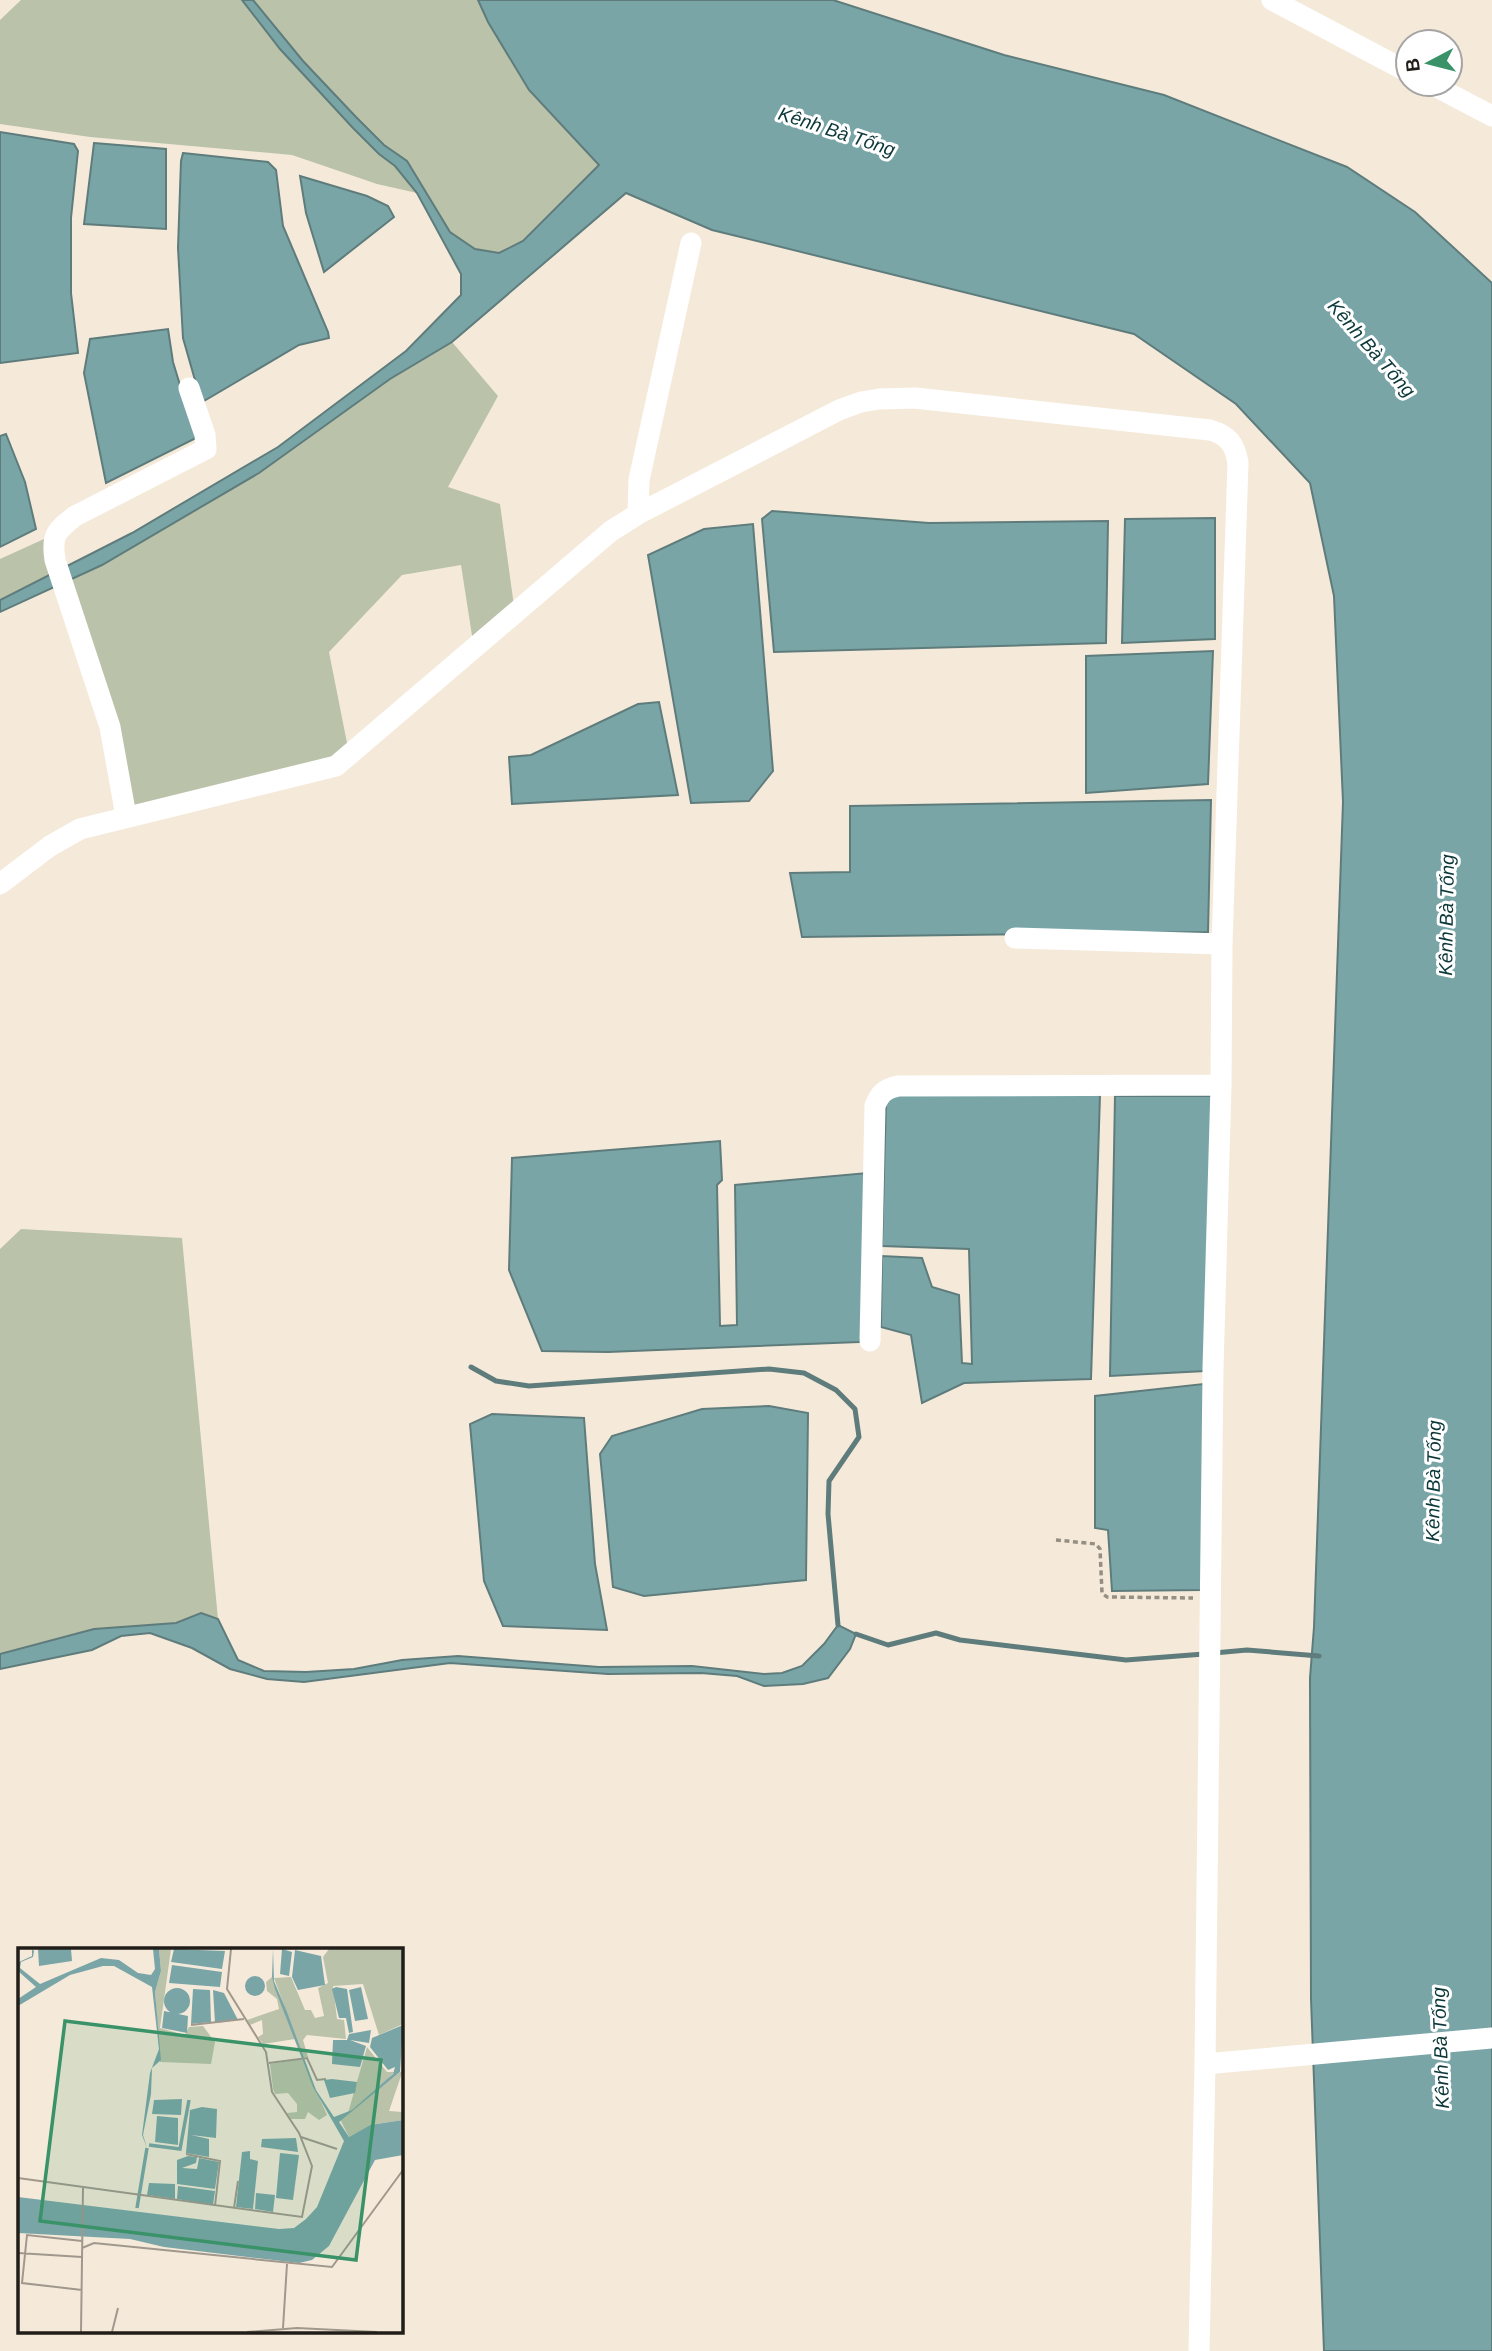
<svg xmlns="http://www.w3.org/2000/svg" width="1492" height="2351" viewBox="0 0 1492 2351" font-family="Arial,sans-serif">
	<rect width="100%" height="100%" fill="#f5eada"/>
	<!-- green -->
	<path fill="#bac2a9" d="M 21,0 L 242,0 L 280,49 L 353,128 L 379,154 L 395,166 L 417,193 L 377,184 L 292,155 L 90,137 L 0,124 L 0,20 Z
		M 253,0 L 478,0 L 488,22 L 529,90 L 599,165 L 523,241 L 499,253 L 475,249 L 450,232 L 407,161 L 384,145 L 356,117 L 303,61 Z
		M 452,342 L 498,396 L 448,487 L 500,504 L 514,606 L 473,642 L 461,565 L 402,575 L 329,652 L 348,748 L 333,758 L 131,809 L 69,580 L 102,565 L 259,473 L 390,379 Z
		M 44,539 L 50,575 L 0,600 L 0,559 Z
		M 21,1229 L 182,1238 L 218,1619 L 201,1614 L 176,1623 L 94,1629 L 0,1654 L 0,1249 Z"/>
	<!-- water -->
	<path fill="#7aa5a7" stroke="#5f7c7c" stroke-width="2" d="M 242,0 L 253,0 L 303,61 L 356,117 L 384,145 L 407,161 L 450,232 L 475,249 L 499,253 L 523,241 L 599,165 L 529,90 L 488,22 L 478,0 L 833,0 L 1004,55 L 1164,95 L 1347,167 L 1415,212 L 1492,283 L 1492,2351 L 1324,2351 L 1311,1999 L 1310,1678 L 1314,1627 L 1343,802 L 1334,596 L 1310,483 L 1236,404 L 1134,334 L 712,230 L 626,193 L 452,342 L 390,379 L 259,473 L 102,565 L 0,612 L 0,600 L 132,533 L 278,447 L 406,351 L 461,295 L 461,274 L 417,193 L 395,166 L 379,154 L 353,128 L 280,49 Z
		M 0,132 L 74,144 L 78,151 L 71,218 L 71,293 L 78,353 L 0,363 Z
		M 94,143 L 166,149 L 166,229 L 84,224 Z
		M 183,153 L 268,162 L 276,170 L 283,226 L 328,332 L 329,338 L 299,345 L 204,401 L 199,394 L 183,338 L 178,248 L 181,161 Z
		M 300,176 L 367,196 L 388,206 L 394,217 L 324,272 L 306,213 Z
		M 168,329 L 173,362 L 196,438 L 106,483 L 84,373 L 90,339 Z
		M 6,434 L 25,482 L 36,529 L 0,547 L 0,436 Z
		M 772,511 L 929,523 L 1108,521 L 1106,643 L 774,652 L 762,519 Z
		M 1215,518 L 1215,639 L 1122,643 L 1125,519 Z
		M 753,524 L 773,771 L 749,801 L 691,803 L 648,555 L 704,529 Z
		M 1213,651 L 1208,784 L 1086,793 L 1086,656 Z
		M 659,702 L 678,795 L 512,804 L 509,757 L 531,755 L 638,704 Z
		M 1211,800 L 1208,932 L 802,937 L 790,873 L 850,872 L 850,806 Z
		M 899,1092 L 1100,1095 L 1091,1379 L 964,1383 L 922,1403 L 911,1335 L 881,1327 L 882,1256 L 922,1258 L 932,1287 L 959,1295 L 962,1363 L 972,1364 L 969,1249 L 882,1246 L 886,1102 Z
		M 1115,1096 L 1214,1096 L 1205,1371 L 1110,1376 Z
		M 720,1141 L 722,1180 L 717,1185 L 720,1326 L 737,1325 L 735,1185 L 867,1173 L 863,1335 L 859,1342 L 608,1352 L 542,1351 L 509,1270 L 512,1158 Z
		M 1203,1384 L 1202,1590 L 1112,1591 L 1108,1530 L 1095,1528 L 1095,1396 Z
		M 769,1406 L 808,1413 L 806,1580 L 644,1596 L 613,1587 L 600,1454 L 612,1436 L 702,1409 Z
		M 492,1414 L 584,1418 L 595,1564 L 607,1630 L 503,1626 L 484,1581 L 470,1424 Z
		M 201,1613 L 218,1619 L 238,1660 L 264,1671 L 306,1672 L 354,1669 L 402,1660 L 458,1656 L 599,1667 L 692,1666 L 764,1674 L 782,1673 L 802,1666 L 824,1644 L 838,1625 L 856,1634 L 850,1649 L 828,1678 L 803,1684 L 764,1686 L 737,1676 L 701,1673 L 608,1674 L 450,1663 L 304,1682 L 267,1679 L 230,1669 L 192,1648 L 150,1633 L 121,1636 L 92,1650 L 0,1669 L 0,1654 L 94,1629 L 176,1623 Z"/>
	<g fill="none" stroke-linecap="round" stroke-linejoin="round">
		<!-- stream -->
		<path stroke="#5f7c7c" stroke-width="5" d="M 471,1367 L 496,1381 L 529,1386 L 769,1369 L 804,1373 L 836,1390 L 855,1409 L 859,1437 L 829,1481 L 828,1514 L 838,1625
			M 856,1634 L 888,1645 L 936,1633 L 960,1640 L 1126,1660 L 1204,1654
			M 1214,1653 L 1247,1650 L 1319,1656"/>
		<!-- path -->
		<path stroke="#958e82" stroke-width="3.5" stroke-dasharray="5 3.5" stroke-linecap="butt" d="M 1056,1540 L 1096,1544 L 1100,1549 L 1102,1593 L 1107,1597 L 1193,1598"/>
		<!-- minor -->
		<path stroke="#fff" stroke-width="21" d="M 1272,0 L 1408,72
			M 1431,84 L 1492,116
			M 638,514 L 639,480 L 691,243
			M 126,816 L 110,727 L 55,560 C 51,535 56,531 75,516 L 206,449 L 205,435 L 189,388
			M 0,884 L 50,846 L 80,829 L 336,766 L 611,531 L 638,514 L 839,410 L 861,402 L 879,399 L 915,398 L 1210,430 C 1228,435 1235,444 1238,463 L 1222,944 L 1221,1085 L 1213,1368 L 1205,2064 L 1199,2351
			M 1015,938 L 1222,944
			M 870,1341 L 875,1106 C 880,1093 885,1089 898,1086 L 1221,1085
			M 1205,2064 L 1492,2038"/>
	</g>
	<g text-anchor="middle" stroke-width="6" stroke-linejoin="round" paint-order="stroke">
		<!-- water labels -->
		<g font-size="19" font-style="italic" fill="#0c383a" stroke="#fff">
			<text transform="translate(837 131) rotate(18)" y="7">Kênh Bà Tống</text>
			<text transform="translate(1372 348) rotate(49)" y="7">Kênh Bà Tống</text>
			<text transform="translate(1446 915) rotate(-89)" y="7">Kênh Bà Tống</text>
			<text transform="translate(1433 1481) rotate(-89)" y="7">Kênh Bà Tống</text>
			<text transform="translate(1440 2048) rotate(-92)" y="7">Kênh Bà Tống</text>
		</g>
	</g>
	<!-- overview -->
	<g transform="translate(18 1948)">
		<rect width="385" height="385" fill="#f5eada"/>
		<path d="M 141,1 L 153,1 L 142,80 L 167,87 L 171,79 L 185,78 L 197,94 L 193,116 L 142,114 L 137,44 L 143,23 ZM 311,1 L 385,1 L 385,76 L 361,87 L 345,36 L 315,38 L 319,71 L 326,72 L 328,91 L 289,87 L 285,92 L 290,109 L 285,109 L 256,30 L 273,29 L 287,62 L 293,62 L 297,70 L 306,68 L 300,40 L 310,35 L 305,9 ZM 254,29 L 277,91 L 245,96 L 240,89 L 245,86 L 244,72 L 232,77 L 229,72 L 261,61 L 259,51 L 249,43 L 248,34 ZM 349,99 L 369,124 L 376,124 L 359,144 L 330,165 ZM 284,111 L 309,167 L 301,172 L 290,164 L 287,171 L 273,171 L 269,165 L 279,164 L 279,156 L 270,145 L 257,146 L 255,141 L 252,116 ZM 385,122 L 371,163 L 385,164 L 385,172 L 352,177 L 331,189 L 322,171 Z" fill="#bac2a9"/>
		<path d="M 14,1 L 16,3 L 15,9 L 3,14 L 2,20 L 22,36 L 83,10 L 101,12 L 120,25 L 133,27 L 137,21 L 135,1 L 141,1 L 143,23 L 137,44 L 143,112 L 134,120 L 133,146 L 125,187 L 129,200 L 124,187 L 132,125 L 141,101 L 134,39 L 96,18 L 85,18 L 52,27 L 0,58 L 0,51 L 18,39 L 0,23 L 1,14 L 14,8 ZM 20,1 L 53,1 L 54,13 L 21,18 ZM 156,1 L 207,3 L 204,21 L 153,14 ZM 255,1 L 256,33 L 269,64 L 298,142 L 316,169 L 334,162 L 375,126 L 377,119 L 370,122 L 352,99 L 354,90 L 385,77 L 382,124 L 321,174 L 331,189 L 352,177 L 385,172 L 385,207 L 357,212 L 311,298 L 294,312 L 281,315 L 146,299 L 112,291 L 0,285 L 0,249 L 261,281 L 276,280 L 288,271 L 299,259 L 326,193 L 295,139 L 257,41 L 254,29 ZM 264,1 L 274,4 L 271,28 L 262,26 ZM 277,2 L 303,8 L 307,37 L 280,42 L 274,29 ZM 154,17 L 204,24 L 202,39 L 151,35 ZM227 38a10 10 0 1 1 20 0a10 10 0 1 1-20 0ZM 318,39 L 329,41 L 335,84 L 331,85 L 328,70 L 321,70 L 314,41 ZM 343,39 L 350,71 L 337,73 L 331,42 ZM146 53a13 13 0 1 1 26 0a13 13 0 1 1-26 0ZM 175,41 L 192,42 L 193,74 L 173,76 ZM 195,42 L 206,45 L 220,72 L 197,75 ZM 146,63 L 170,68 L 169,85 L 144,80 ZM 353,82 L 351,95 L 332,92 L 348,98 L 342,119 L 314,116 L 315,92 L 329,92 L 331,86 ZM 314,131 L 339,134 L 337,145 L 312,150 L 306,132 ZM 164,151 L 163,167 L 134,166 L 136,152 ZM 184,159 L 199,161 L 198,190 L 173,187 L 191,191 L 191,209 L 168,205 L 172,162 ZM 139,168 L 160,170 L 160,197 L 137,194 ZM 278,190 L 280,204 L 243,199 L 244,191 ZM 232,203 L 232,211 L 240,213 L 235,261 L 218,259 L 224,204 ZM 262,205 L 281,207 L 275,252 L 258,250 ZM 170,208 L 179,209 L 178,215 L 164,220 L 179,221 L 181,210 L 201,214 L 197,241 L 159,236 L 159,212 ZM 131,235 L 157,236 L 157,251 L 129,247 ZM 160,238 L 197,243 L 195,257 L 159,251 ZM 238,245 L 257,247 L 255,264 L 237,261 Z" fill="#7aa5a7"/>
		<path fill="none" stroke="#7aa5a7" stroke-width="3.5" d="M 131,197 L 162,201 L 171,152M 119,260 L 129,200"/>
		<path fill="none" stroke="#a0988c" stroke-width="2" d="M 173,77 L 226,71M 251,115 L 289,110 L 299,132 L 308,131M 283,189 L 319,201M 168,206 L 202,213 L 197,258M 0,230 L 284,269 L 294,218 L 281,185 L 254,144 L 248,104 L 209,41 L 213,1M 216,260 L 220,233M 64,300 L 76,295 L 314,319 L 385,222M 0,305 L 64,309M 64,342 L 4,335 L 9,287 L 64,293M 265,380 L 269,316M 63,384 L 65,240M 94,384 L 100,360M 229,384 L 279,380 L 359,384"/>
		<path fill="#3a9368" fill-opacity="0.15" stroke="#3a9368" stroke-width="3.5" d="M 47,73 L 363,112 L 338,312 L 22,273 Z"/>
		<rect width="385" height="385" fill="none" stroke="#211d18" stroke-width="3.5"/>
	</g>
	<!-- north arrow -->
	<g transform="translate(1429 63) rotate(263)"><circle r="33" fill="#ffffff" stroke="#a6a5a3" stroke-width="2"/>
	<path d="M0-5L12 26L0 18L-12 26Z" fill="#3a9368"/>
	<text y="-10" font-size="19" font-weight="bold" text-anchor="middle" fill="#211d18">B</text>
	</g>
</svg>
